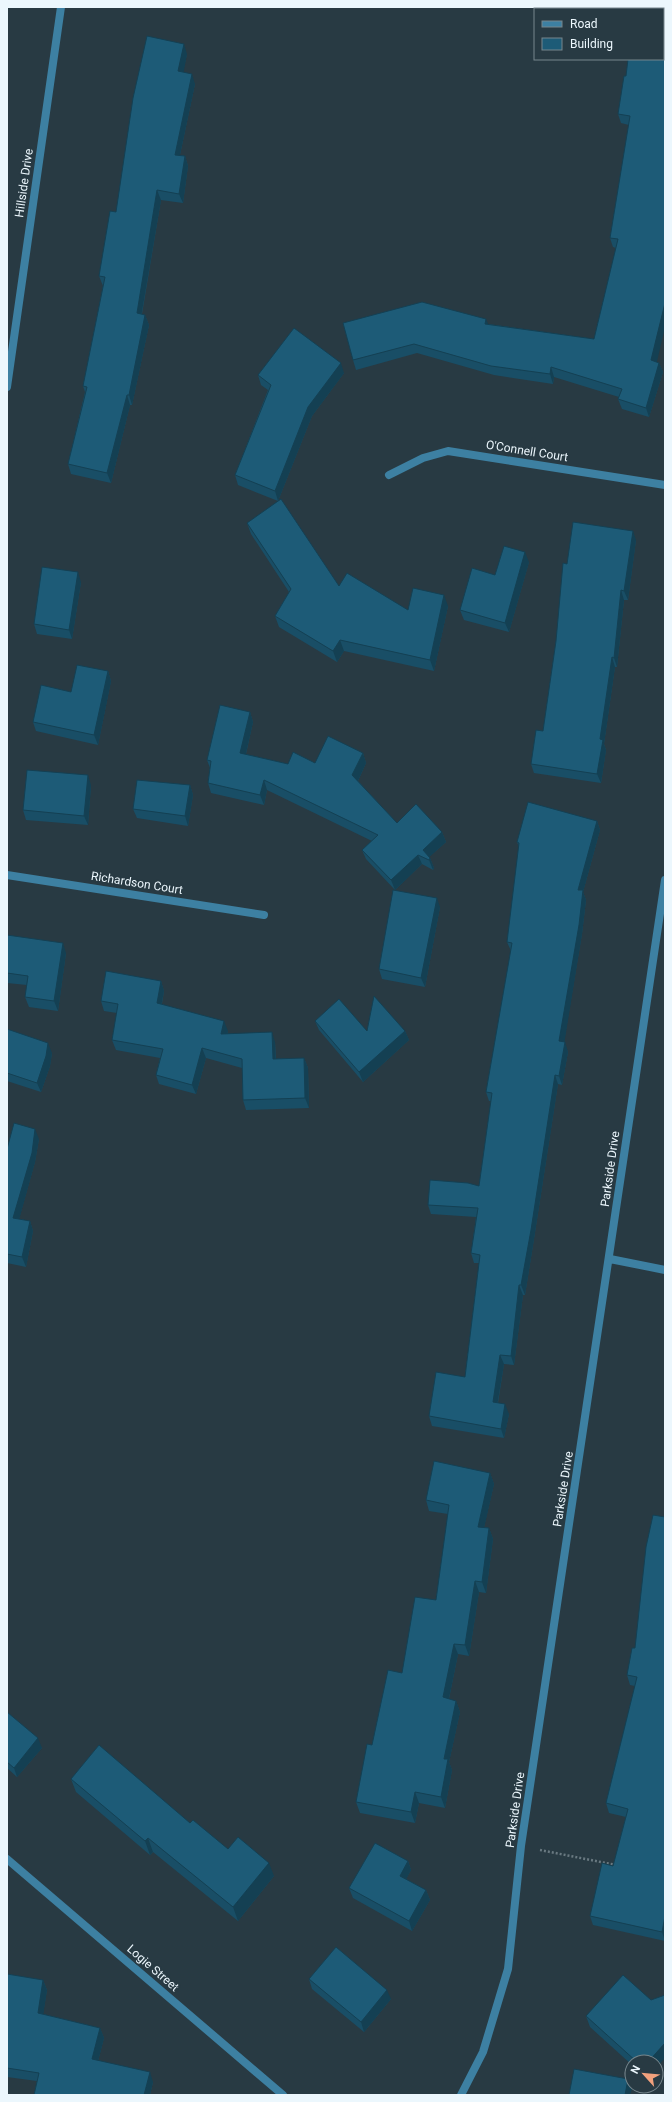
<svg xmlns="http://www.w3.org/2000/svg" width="672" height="2102" viewBox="0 0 672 2102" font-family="Roboto,sans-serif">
	<rect width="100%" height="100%" fill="#283a43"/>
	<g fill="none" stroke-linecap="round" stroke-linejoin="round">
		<!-- path -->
		<path stroke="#697981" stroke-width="2.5" stroke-dasharray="2 2" stroke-linecap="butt" d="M 540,1850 L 616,1865"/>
		<!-- minor -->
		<path stroke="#3d80a2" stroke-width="8" d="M 7,387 L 61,7
			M 389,475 L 423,458 L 448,451 L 665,485
			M 7,875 L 264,915
			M 610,1259 L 665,1270
			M 461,2095 L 483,2052 L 508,1969 L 521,1846 L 665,880"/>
		<!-- tertiary -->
		<path stroke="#3d80a2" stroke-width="8" d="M 7,1859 L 283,2095"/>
	</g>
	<!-- wall -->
	<path fill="#194e66" d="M 187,54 L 183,72 L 195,84 L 180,155 L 185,156 L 188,166 L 183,203 L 161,200 L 142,314 L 145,315 L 149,325 L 132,405 L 130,405 L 111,483 L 71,474 L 68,464 L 85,392 L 83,386 L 103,286 L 99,276 L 116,212 Z
		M 626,76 L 657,362 L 659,363 L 663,372 L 649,417 L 622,409 L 618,399 L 619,397 L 554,377 L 553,384 L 494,375 L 417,353 L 356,370 L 353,360 L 343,323 L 488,324 L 594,339 L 616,248 L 613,247 L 610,238 L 629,125 L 621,123 L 618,114 Z
		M 344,373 L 312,416 L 278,501 L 238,485 L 235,475 L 268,390 L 261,385 L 258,375 Z
		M 247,523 L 339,586 L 408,610 L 448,606 L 434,671 L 344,651 L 337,662 L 279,627 L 275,616 L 289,592 L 251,534 Z
		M 636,540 L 628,600 L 624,600 L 617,667 L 615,667 L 604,744 L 606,750 L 601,783 L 534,773 L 531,764 L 543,731 L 567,564 Z
		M 529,562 L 509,632 L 464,620 L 460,610 L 495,575 Z
		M 81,582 L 72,639 L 37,634 L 34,624 Z
		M 108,671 L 111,681 L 98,745 L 36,731 L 33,722 L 71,692 Z
		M 250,712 L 253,722 L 246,754 L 288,764 L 315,763 L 363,753 L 366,763 L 358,781 L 397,823 L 442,832 L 446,842 L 429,857 L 430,858 L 434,868 L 433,870 L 422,864 L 395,890 L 366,859 L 362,850 L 372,841 L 267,790 L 264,805 L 211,793 L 208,783 L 210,768 L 207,760 Z
		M 91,785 L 88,825 L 26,820 L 23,810 Z
		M 190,785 L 193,795 L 188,826 L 137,818 L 133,809 Z
		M 597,821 L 600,830 L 583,892 L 586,900 L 582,934 L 564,1042 L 568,1052 L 562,1085 L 558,1084 L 534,1239 L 525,1295 L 523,1295 L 514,1365 L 504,1364 L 498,1403 L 509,1414 L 504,1438 L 432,1426 L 429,1416 L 465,1377 L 479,1263 L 474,1263 L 471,1253 L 476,1217 L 431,1214 L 428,1205 L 479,1186 L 491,1101 L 489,1101 L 486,1092 L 511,951 L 507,942 L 519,847 L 517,842 Z
		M 440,907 L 425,987 L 382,979 L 379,969 Z
		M 7,935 L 66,953 L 58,1011 L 29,1007 L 25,997 L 27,985 L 7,983 Z
		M 161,981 L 164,991 L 162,1004 L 228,1031 L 227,1034 L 275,1042 L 276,1059 L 304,1058 L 308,1068 L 309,1108 L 246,1110 L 243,1100 L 242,1068 L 206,1058 L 196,1094 L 159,1084 L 156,1075 L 160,1058 L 116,1050 L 112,1040 L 117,1013 L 104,1011 L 101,1001 Z
		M 315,1021 L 367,1031 L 405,1031 L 409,1040 L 363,1082 L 319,1030 Z
		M 7,1029 L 52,1053 L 50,1066 L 41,1092 L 7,1081 Z
		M 39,1139 L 35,1162 L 19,1219 L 30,1221 L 33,1231 L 26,1267 L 7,1263 L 7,1149 Z
		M 490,1473 L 494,1484 L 484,1527 L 489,1528 L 493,1539 L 486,1593 L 479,1592 L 469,1656 L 458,1654 L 449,1699 L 456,1701 L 460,1712 L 449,1762 L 452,1770 L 445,1808 L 419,1803 L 415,1823 L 360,1813 L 356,1802 L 372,1745 L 402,1673 L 436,1600 L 448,1514 L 429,1511 L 426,1500 Z
		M 665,1517 L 665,1941 L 593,1925 L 590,1916 L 613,1866 L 626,1817 L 609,1813 L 606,1803 L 635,1686 L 630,1685 L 627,1675 L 635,1648 Z
		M 7,1712 L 42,1748 L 17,1777 L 7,1768 Z
		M 71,1779 L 190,1823 L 228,1849 L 274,1876 L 238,1921 L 153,1852 L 150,1855 L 76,1792 Z
		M 408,1861 L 411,1870 L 406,1879 L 426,1890 L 430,1900 L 412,1931 L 353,1898 L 349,1888 Z
		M 7,1974 L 43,1980 L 47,1990 L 43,2014 L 100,2028 L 104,2038 L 98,2061 L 153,2082 L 150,2095 L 34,2095 L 37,2081 L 7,2077 Z
		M 309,1979 L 391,1999 L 364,2032 L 312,1989 Z
		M 651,2000 L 656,2062 L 632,2062 L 632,2065 L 590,2027 L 586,2016 Z"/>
	<!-- shaded-wall -->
	<path fill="#144053" d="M 184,44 L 187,54 L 182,81 L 178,71 Z
		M 192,74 L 195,84 L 178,164 L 175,155 Z
		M 185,156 L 188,166 L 183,203 L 179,194 Z
		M 157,190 L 161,200 L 140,323 L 137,313 Z
		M 665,303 L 665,327 L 655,370 L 651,360 Z
		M 145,315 L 149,325 L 132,405 L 129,395 Z
		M 486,319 L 490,328 L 485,324 Z
		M 341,363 L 344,373 L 312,416 L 278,501 L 275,491 L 308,407 Z
		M 659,363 L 663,372 L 649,417 L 646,408 Z
		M 551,367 L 554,377 L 553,384 L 550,374 Z
		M 127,395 L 130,405 L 111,483 L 107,473 Z
		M 633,531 L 636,540 L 628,600 L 624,591 Z
		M 525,552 L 529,562 L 509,632 L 505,623 Z
		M 78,572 L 81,582 L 72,639 L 69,630 Z
		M 621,590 L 624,600 L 617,667 L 614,658 Z
		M 444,595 L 448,606 L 434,671 L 430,660 Z
		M 340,640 L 344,651 L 337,662 L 333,651 Z
		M 612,657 L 615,667 L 604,744 L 606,750 L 601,783 L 597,774 L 600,739 Z
		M 108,671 L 111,681 L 98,745 L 94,735 Z
		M 250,712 L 253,722 L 244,762 L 240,753 Z
		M 363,753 L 366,763 L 356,785 L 352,775 Z
		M 88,775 L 91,785 L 88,825 L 84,816 Z
		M 264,780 L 267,790 L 264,805 L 260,795 Z
		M 190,785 L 193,795 L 188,826 L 185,816 Z
		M 597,821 L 600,830 L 583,892 L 586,900 L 582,934 L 563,1051 L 559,1041 L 578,890 Z
		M 442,832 L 446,842 L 427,859 L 423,850 Z
		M 418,855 L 422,864 L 395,890 L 391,880 Z
		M 430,858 L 434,868 L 433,870 L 429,860 Z
		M 437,898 L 440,907 L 425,987 L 421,978 Z
		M 63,943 L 66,953 L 58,1011 L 54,1001 Z
		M 161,981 L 164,991 L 160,1012 L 157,1003 Z
		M 224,1021 L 228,1031 L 225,1043 L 221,1034 Z
		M 405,1031 L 409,1040 L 363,1082 L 359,1072 Z
		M 272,1032 L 275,1042 L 276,1069 L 273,1059 Z
		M 565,1042 L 568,1052 L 562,1085 L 559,1076 Z
		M 48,1043 L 52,1053 L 50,1066 L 41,1092 L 37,1083 Z
		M 202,1048 L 206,1058 L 196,1094 L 192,1085 Z
		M 304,1058 L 308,1068 L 309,1108 L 305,1098 Z
		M 555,1075 L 558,1084 L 534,1239 L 525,1295 L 521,1285 Z
		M 35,1129 L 39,1139 L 35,1162 L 17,1227 L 13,1218 Z
		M 30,1221 L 33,1231 L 26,1267 L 22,1257 Z
		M 519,1285 L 523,1295 L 514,1365 L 511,1356 Z
		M 500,1355 L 504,1364 L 496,1412 L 493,1402 Z
		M 505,1404 L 509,1414 L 504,1438 L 501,1429 Z
		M 490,1473 L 494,1484 L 482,1537 L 478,1527 Z
		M 489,1528 L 493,1539 L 486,1593 L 482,1582 Z
		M 475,1581 L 479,1592 L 469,1656 L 465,1645 Z
		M 454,1644 L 458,1654 L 447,1708 L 443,1697 Z
		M 456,1701 L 460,1712 L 449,1762 L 452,1770 L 445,1808 L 441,1797 L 444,1759 Z
		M 38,1738 L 42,1748 L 17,1777 L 14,1768 Z
		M 415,1792 L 419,1803 L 415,1823 L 411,1812 Z
		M 148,1838 L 153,1852 L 150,1855 L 145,1841 Z
		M 408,1861 L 411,1870 L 403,1885 L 400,1876 Z
		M 269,1863 L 274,1876 L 238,1921 L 233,1907 Z
		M 426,1890 L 430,1900 L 412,1931 L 409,1921 Z
		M 665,1916 L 665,1941 L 662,1932 Z
		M 43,1980 L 47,1990 L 42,2023 L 38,2013 Z
		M 387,1990 L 391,1999 L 364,2032 L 361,2022 Z
		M 100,2028 L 104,2038 L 96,2069 L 92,2059 Z
		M 665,2043 L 665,2058 L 656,2068 L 656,2062 L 648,2062 Z
		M 150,2072 L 153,2082 L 150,2095 L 144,2095 Z
		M 628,2079 L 632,2089 L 630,2095 L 625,2095 Z"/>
	<!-- building -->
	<path fill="#1d5b77" stroke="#144053" d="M 633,7 L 665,7 L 665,303 L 651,360 L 659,363 L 646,408 L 618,399 L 622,389 L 551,367 L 550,374 L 491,366 L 414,344 L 353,360 L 343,323 L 422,302 L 486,319 L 485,324 L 594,339 L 618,239 L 610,238 L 630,116 L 618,114 L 624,76 L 626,76 L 628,59 L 663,59 L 663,9 L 633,9 Z
		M 147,36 L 184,44 L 178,71 L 192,74 L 175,155 L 185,156 L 179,194 L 157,190 L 137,313 L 145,315 L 129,395 L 127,395 L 107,473 L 68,464 L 87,387 L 83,386 L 105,277 L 99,276 L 110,211 L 116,212 L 133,98 Z
		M 294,328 L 341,363 L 308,407 L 275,491 L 235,475 L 271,385 L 258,375 Z
		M 281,499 L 339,586 L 347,573 L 408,610 L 413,588 L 444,595 L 430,660 L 340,640 L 333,651 L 275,616 L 291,589 L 247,523 Z
		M 573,522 L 633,531 L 624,591 L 621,590 L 614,658 L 612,657 L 600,739 L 603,740 L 597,774 L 531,764 L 536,730 L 543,731 L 556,641 L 563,563 L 567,564 Z
		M 504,546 L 525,552 L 505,623 L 460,610 L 472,568 L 495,575 Z
		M 42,567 L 78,572 L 69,630 L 34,624 Z
		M 77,665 L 108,671 L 94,735 L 33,722 L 41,685 L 71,692 Z
		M 220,705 L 250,712 L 240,753 L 288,764 L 293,752 L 315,763 L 328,736 L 363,753 L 352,775 L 397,823 L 416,804 L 442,832 L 423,850 L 430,858 L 429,860 L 418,855 L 391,880 L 362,850 L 378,835 L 264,780 L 260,795 L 208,783 L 211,761 L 207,760 Z
		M 27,770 L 88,775 L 84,816 L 23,810 Z
		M 137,780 L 190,785 L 185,816 L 133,809 Z
		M 528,802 L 597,821 L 578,890 L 583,890 L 579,925 L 559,1041 L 565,1042 L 559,1076 L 555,1075 L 531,1230 L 521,1285 L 519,1285 L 511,1356 L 500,1355 L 493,1402 L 505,1404 L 501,1429 L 429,1416 L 436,1372 L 465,1377 L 480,1255 L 471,1253 L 478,1208 L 428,1205 L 430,1180 L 468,1183 L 479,1186 L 492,1093 L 486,1092 L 512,943 L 507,942 L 519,843 L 517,842 Z
		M 393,890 L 437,898 L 421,978 L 379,969 Z
		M 7,935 L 63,943 L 54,1001 L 25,997 L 28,976 L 7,973 Z
		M 106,971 L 161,981 L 157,1003 L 224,1021 L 221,1034 L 272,1032 L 273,1059 L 304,1058 L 305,1098 L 243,1100 L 242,1059 L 202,1048 L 192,1085 L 156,1075 L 163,1049 L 112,1040 L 118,1004 L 101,1001 Z
		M 374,996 L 405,1031 L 359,1072 L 315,1021 L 339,999 L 367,1031 Z
		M 7,1029 L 48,1043 L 46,1056 L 37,1083 L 7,1073 Z
		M 14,1123 L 35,1129 L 32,1153 L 13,1218 L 30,1221 L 22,1257 L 7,1254 L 7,1149 Z
		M 434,1461 L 490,1473 L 478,1527 L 489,1528 L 482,1582 L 475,1581 L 465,1645 L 454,1644 L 443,1697 L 456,1701 L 444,1759 L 448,1759 L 441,1797 L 415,1792 L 411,1812 L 356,1802 L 367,1744 L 372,1745 L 388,1670 L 402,1673 L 415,1597 L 436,1600 L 449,1505 L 426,1500 Z
		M 653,1515 L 665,1517 L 665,1916 L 662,1932 L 590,1916 L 602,1863 L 613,1866 L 628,1809 L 606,1803 L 637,1677 L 627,1675 L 632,1648 L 635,1648 L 646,1547 Z
		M 7,1712 L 38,1738 L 14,1768 L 7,1762 Z
		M 99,1745 L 190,1823 L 193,1820 L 228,1849 L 238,1837 L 269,1863 L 233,1907 L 148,1838 L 145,1841 L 71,1779 Z
		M 375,1843 L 408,1861 L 400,1876 L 426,1890 L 409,1921 L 349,1888 Z
		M 336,1947 L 387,1990 L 361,2022 L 309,1979 Z
		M 7,1974 L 43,1980 L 38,2013 L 100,2028 L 92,2059 L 150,2072 L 144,2095 L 34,2095 L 39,2073 L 7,2068 Z
		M 623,1975 L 651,2000 L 665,1995 L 665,2043 L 648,2062 L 637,2062 L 586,2016 Z
		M 574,2069 L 628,2079 L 625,2095 L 569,2095 Z"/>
	<g text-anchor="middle" stroke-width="3.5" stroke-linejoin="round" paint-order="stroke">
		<!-- street labels -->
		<g font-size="12" fill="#ecf7fd" stroke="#283a43">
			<text transform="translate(24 183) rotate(-82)" y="4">Hillside Drive</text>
			<text transform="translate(527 451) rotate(9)" y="4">O'Connell Court</text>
			<text transform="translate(137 883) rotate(9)" y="4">Richardson Court</text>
			<text transform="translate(610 1169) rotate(-82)" y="4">Parkside Drive</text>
			<text transform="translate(563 1489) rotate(-81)" y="4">Parkside Drive</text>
			<text transform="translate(515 1810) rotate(-82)" y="4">Parkside Drive</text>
			<text transform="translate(153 1968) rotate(41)" y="4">Logie Street</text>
		</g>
	</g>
	<!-- border -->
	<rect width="672" height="2102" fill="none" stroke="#ecf7fd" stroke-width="16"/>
	<!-- legend -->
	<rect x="534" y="8" width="130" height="52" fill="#283a43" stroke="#76868d"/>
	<rect x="542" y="21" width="20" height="6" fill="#3d80a2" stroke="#76868d"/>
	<text x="570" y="28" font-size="12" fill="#ecf7fd">Road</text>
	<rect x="542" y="38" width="20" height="12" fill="#1d5b77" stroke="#76868d"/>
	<text x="570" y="48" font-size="12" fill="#ecf7fd">Building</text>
	<!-- north arrow -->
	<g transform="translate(644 2074) rotate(297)"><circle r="19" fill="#283a43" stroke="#76868d"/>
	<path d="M0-3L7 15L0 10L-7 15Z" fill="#f1a17d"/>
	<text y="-6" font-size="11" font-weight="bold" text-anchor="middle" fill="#ecf7fd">N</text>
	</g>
</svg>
